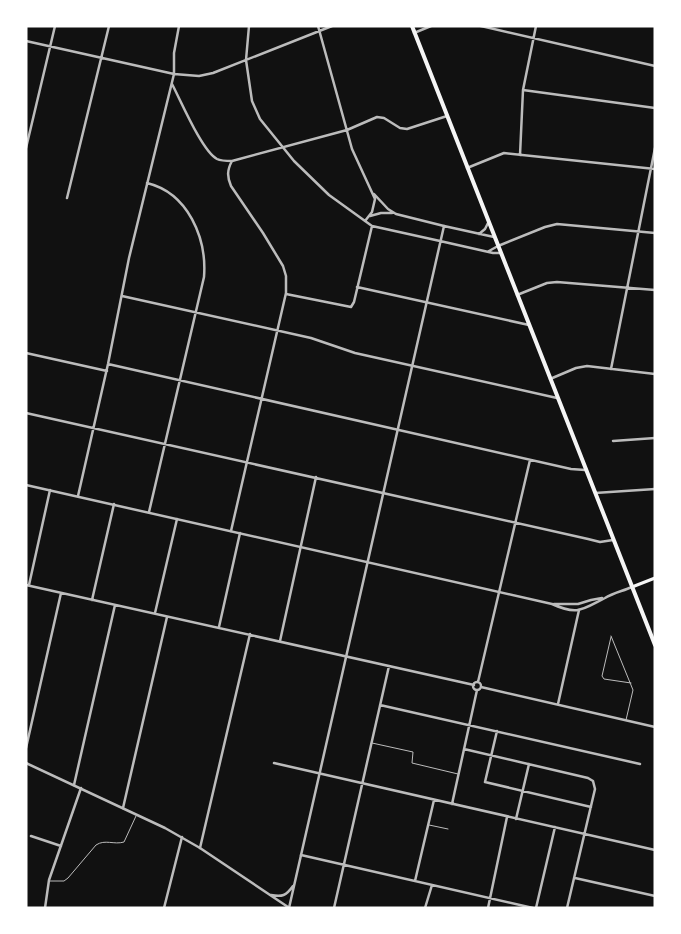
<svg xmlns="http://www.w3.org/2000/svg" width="681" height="934" viewBox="0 0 681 934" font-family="Mulish,sans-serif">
	<rect width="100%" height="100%" fill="#111"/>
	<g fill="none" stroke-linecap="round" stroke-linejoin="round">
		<!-- service -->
		<path stroke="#bcbcbc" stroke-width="1" d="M 611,636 L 633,690 L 626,720
			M 611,637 L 602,676 L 604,679 L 631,683
			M 372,743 L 413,752 L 412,763 L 458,774
			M 429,825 L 448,829
			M 50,881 L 64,881 L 68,878 L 96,845 C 105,839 114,845 124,842 L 136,816"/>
		<!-- minor -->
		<path stroke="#bcbcbc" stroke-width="2.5" d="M 249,26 L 246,60 L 252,101 L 260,119 L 294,161 L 329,195 L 372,226 L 440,241
			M 318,26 L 352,149 L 375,199 L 372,212 L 365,221
			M 481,26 L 655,66
			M 414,33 L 431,26
			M 26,41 L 174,74 L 199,76 L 213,73 L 332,26
			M 172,84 C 181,101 202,151 217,159 C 221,161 227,161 232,161 L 347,130 L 377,117 L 384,118 L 400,128 L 407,129 L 447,116
			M 523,90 L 655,108
			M 26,148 L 55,26
			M 520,155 L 523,90 L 536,26
			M 467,168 L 504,153 L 655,169
			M 147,183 C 188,193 207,238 204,277 L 149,512
			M 374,194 L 388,209 L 396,214 L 444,226
			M 67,198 L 109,26
			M 370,216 L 381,213 L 392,213
			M 498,246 L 545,227 L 557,224 L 655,233
			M 357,287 L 529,325
			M 286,294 L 351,307 L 354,302 L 372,226
			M 517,295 L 547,283 L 557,282 L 655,290
			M 122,296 L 311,338 L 355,353 L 557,398
			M 26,353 L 107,371
			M 108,364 L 571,469 L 585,470
			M 611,369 L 655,148
			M 550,379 L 576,368 L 587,366 L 655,374
			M 26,413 L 588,539 L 600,542 L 613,540
			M 613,441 L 655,438
			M 595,493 L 655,489
			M 78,496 L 108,364 L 129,258 L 174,74 L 174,53 L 179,26
			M 231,531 L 286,293 L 286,276 L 283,266 L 263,233 L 231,186 C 227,177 227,170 232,161
			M 26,585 L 474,685
			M 29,585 L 50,490
			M 92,600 L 114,504
			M 155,613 L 177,519
			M 219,627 L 240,533
			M 280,641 L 316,477
			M 478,682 L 530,460
			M473 686a4 4 0 1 1 8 0a4 4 0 1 1-8 0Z
			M 481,687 L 655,727
			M 558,704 L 579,610
			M 380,705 L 640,764
			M 497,731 L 485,782 L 591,807
			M 26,748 L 61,593
			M 464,749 L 588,778 L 593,781 L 595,789 L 567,908
			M 274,763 L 655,850
			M 74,785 L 115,605
			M 452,804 L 477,690
			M 123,808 L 167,617
			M 516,819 L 529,764
			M 31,836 L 61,846
			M 200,848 L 250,634
			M 301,855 L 533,908
			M 575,878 L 655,896
			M 415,881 L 434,800
			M 45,908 L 49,880 L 81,788
			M 164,908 L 182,837
			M 334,908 L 389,666
			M 425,908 L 432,885
			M 488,908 L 507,817
			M 536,908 L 555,827"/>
		<!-- tertiary -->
		<path stroke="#bcbcbc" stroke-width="2.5" d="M 479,234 L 485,229 L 488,223
			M 440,241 L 493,253 L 501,253
			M 489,251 L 498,246
			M 26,485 L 552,604 C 578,616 583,609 605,598 C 613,593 623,591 632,587
			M 554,604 L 578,604 L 591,600 L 602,598
			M 26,763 L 165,828 L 200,848 L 288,907
			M 271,895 C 282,897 286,896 293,886
			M 289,908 L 444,226 L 494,237"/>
		<!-- secondary -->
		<path stroke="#f5f5f5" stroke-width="3" d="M 632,587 L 655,578"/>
		<!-- primary -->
		<path stroke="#f5f5f5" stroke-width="4" d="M 412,26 L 655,645"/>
	</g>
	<!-- border -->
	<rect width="681" height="934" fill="none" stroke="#ffffff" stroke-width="55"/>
</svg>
